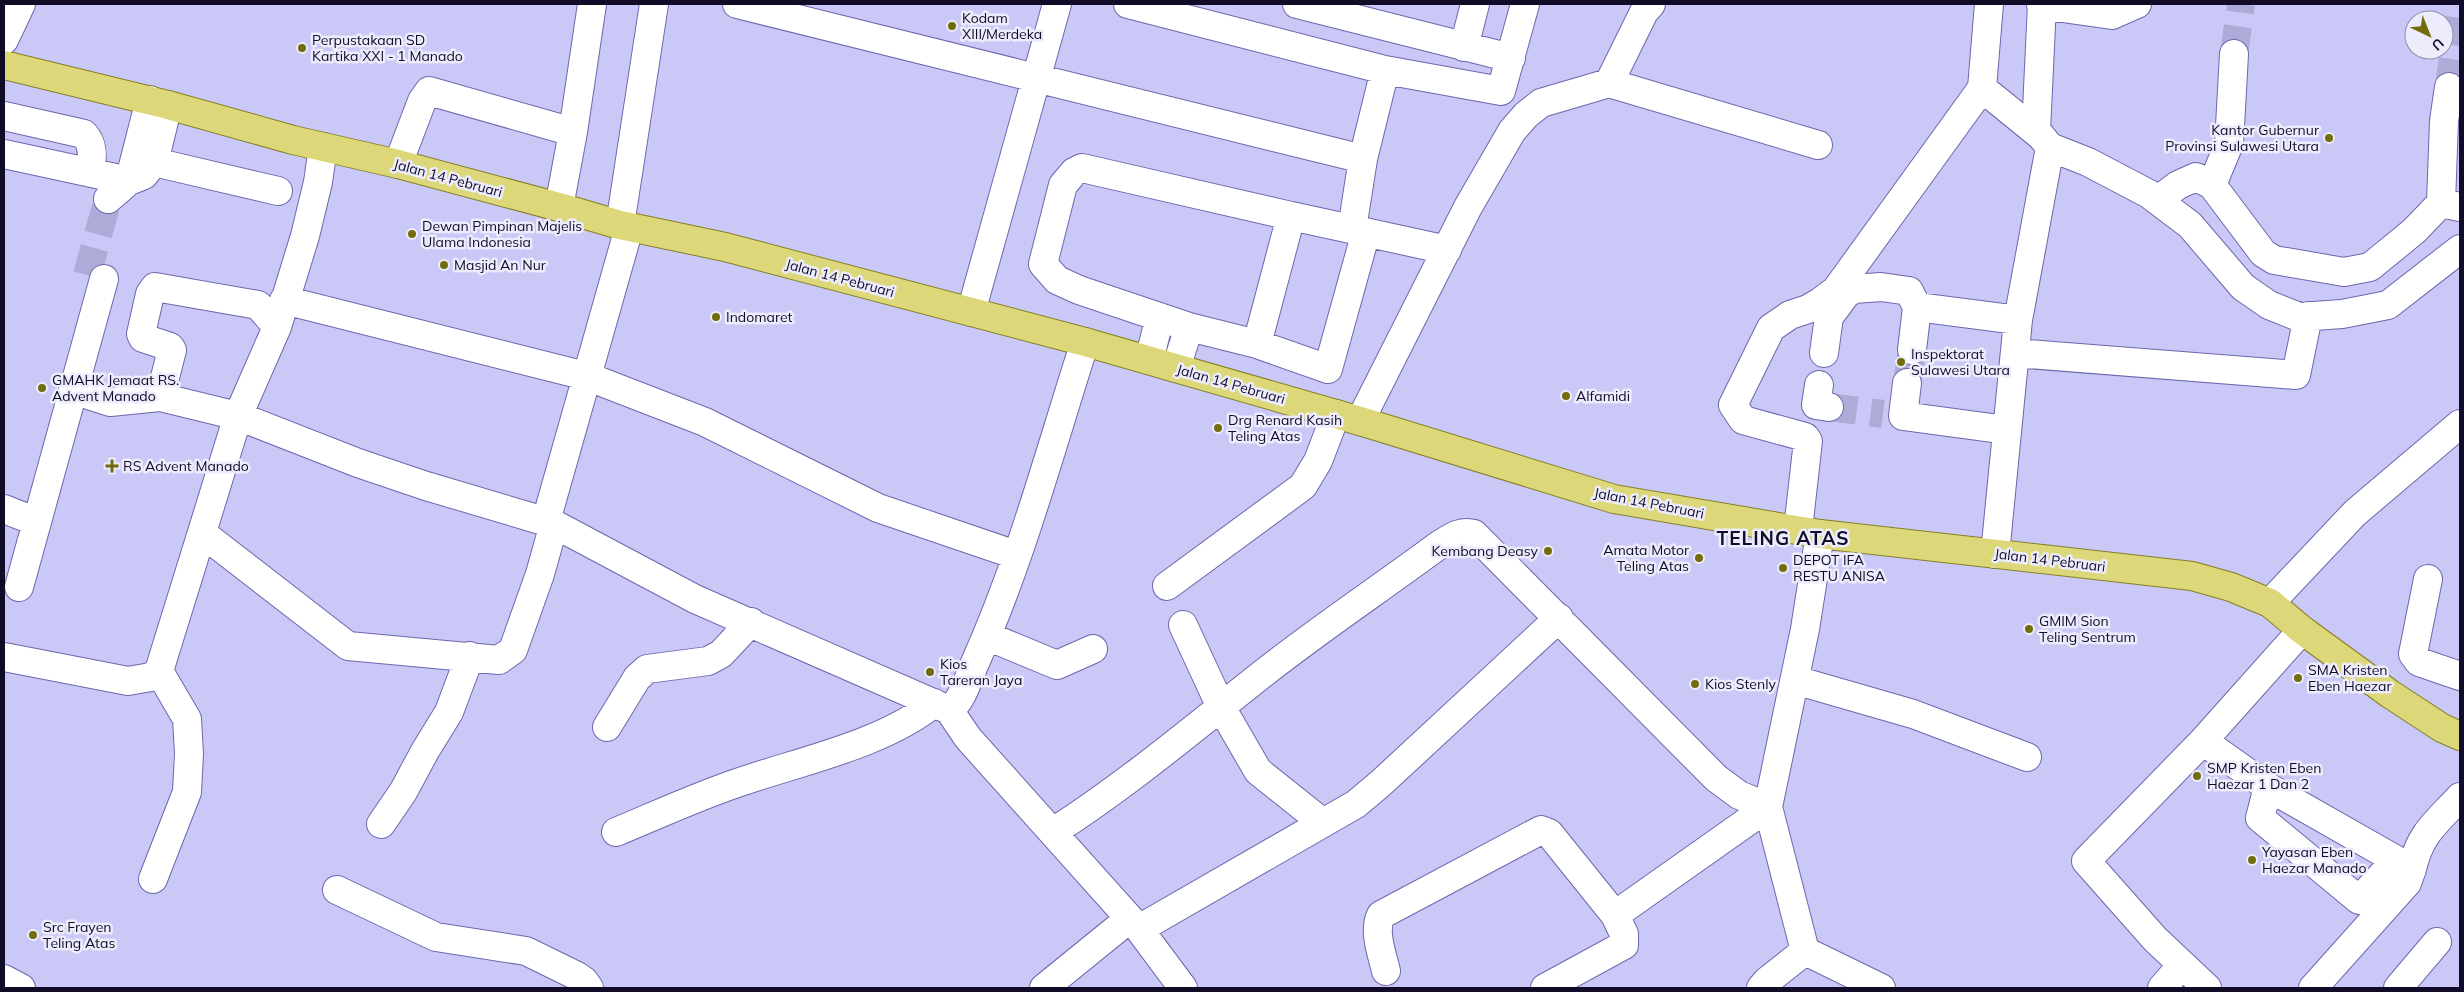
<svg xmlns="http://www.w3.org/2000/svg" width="2464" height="992" viewBox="0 0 2464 992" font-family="Mulish,sans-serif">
	<rect width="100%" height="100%" fill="#c9c8f7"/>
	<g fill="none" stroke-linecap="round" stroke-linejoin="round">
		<!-- minor-tunnel -->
		<path stroke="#adacd8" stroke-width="28" stroke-dasharray="28 14" stroke-linecap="butt" d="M 2234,54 L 2241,4
			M 2449,87 L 2460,8
			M 87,275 L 108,199
			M 1907,383 L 1912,350
			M 1829,407 L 1883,414"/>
		<!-- minor casing -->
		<g stroke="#6d67ad" stroke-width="30">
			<path id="minor" d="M 737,4 L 1363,159 L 1385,70
				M 1128,4 L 1385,70 L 1501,91 L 1525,4
				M 1297,4 L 1511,58
				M 2041,5 L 2112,15 L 2137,4
				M 4,40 L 21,4
				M 1464,47 L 1475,4
				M 1609,83 L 1818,145
				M 2449,87 L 2444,121 L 2441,203 L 2460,207
				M 1982,88 L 2041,136 L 2050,147 L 2018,320 L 1995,554
				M 4,116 L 84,134 C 94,145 93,158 89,172
				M 2036,131 L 2042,4
				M 2050,147 L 2088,162 L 2149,194 L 2190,225 L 2243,287 L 2269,305 L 2299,317 L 2342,314 L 2388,305 L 2460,249
				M 4,154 L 129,181
				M 154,162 L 278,191
				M 398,164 L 422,101 L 429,91 L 573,132 L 592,4
				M 1082,168 L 1291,216 L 1257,344 L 1189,327 L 1079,290 L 1057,280 L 1043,264 L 1063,185 L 1074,172 Z
				M 131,174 L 150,100
				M 2212,185 L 2229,144 L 2234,54
				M 108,199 L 129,181 L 144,175 L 154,162 L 168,105
				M 2158,200 L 2178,185 L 2196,177 L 2212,185 L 2263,253 L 2274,260 L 2344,272 L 2370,267 L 2414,231 L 2441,203
				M 559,207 L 573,132
				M 1291,216 L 1447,250
				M 620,225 L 654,4
				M 1352,229 L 1363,159
				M 284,300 L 586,376 L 705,422 L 878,508 L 1016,555
				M 971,312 L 1057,4
				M 277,327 L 258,305 L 155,287 L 150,294 L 141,334 L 143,338 L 170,347 L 172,350 L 160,397 L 238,416 L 277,327 L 305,236 L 318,182 L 323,147
				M 1257,344 L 1328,369 L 1366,232
				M 1912,350 L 1917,307 L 2018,320
				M 1824,353 L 1829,317 L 1846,294 L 1854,289 L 1881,287 L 1909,291 L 1917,307
				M 2015,353 L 2296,375 L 2308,316
				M 1149,360 L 1160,317
				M 1176,368 L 1189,327
				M 1907,383 L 1903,416 L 2007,430
				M 1819,385 L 1816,405 L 1829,407
				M 73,390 L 110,402 L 160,397
				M 1360,421 L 1468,207 L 1512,131 L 1526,115 L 1541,103 L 1609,83 L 1644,12 L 1651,4
				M 4,509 L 37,522
				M 546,521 L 629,228
				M 1798,529 L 1808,441 L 1805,437 L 1743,420 L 1733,405 L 1771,328 L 1790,315 L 1808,309 L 1820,302 L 1836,290 L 1982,88 L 1989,4
				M 202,533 L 348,646 L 499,660 L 513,650 L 540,574 L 554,524
				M 2428,579 L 2413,654 L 2419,662 L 2460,676
				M 1167,586 L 1303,486 L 1318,461 L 1336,414
				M 19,587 L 104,279
				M 2270,603 L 2355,513 L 2460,424
				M 1183,625 L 1221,707 L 1258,771 L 1323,823
				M 987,636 L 1057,665 L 1093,649
				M 4,657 L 128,681 L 151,677 L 159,671 L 238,416 L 358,463 L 426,486 L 554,524 L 695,599 L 949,710 C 962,702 968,679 974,665 C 1021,561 1050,450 1085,342
				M 1795,680 L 1913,714 L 2027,757
				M 949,710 L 968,738 L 1139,929 L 1183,988
				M 607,727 L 637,678 L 647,669 L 708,661 L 721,654 L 751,622
				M 2203,741 L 2268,787 L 2412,869 C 2420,833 2436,823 2460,797
				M 2268,787 L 2260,818 L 2359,900 L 2396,860
				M 381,824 L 403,792 L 425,751 L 449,712 L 470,656
				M 616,832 C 657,815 698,796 740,782 C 801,761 884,744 934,703
				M 1053,832 C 1128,784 1195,727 1265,672 C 1321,628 1381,588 1439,545 C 1451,538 1460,530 1474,534 L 1716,778 L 1739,795 L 1768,807 L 1805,951 L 1881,988
				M 153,879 L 187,792 L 189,754 L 187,719 L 159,671
				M 337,890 L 436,937 L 526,951 L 577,976 L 584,981 L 589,988
				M 1139,929 L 1356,804 L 1381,783 L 1559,618
				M 1386,971 C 1382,954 1373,931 1381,915 L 1541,830 L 1549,833 L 1615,915
				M 4,979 L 21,988
				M 1044,988 L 1129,919
				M 1545,988 L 1624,945 L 1624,934 L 1615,915 L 1768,807 L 1805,629 L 1820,534
				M 1761,988 L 1767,981 L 1805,951
				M 2162,988 L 2182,965
				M 2207,988 L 2155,939 L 2086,861 L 2203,741 L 2302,630
				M 2313,988 L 2407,883 L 2412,869
				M 2398,988 L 2437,942"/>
		</g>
		<!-- major casing -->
		<g stroke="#867f24" stroke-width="30">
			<path id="major" d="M 4,65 L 168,105 L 293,140 L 398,164 L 559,207 L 620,225 L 725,247 L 1085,342 L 1360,421 L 1614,499 L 1820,534 L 2192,576 L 2231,587 L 2270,603 L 2302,630 L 2390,694 L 2442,728 L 2460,736"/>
		</g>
		<!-- minor -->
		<use href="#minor" stroke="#fff" stroke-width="28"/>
		<!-- major -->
		<use href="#major" stroke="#dcd87a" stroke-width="28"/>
	</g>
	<!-- markers -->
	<g fill="#726d0c" stroke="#edecfc" stroke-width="2">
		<circle cx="952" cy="26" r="5"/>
		<circle cx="302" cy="48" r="5"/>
		<circle cx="2329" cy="138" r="5"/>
		<circle cx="412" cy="234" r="5"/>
		<circle cx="444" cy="265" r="5"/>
		<circle cx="716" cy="317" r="5"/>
		<circle cx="1901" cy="362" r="5"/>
		<circle cx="42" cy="388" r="5"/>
		<circle cx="1566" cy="396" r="5"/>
		<circle cx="1218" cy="428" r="5"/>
		<path d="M109.5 458.5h5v5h5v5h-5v5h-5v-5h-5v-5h5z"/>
		<circle cx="1548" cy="551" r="5"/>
		<circle cx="1699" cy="558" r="5"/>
		<circle cx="1783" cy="568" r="5"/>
		<circle cx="2029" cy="629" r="5"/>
		<circle cx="930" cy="672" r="5"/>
		<circle cx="2298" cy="678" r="5"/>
		<circle cx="1695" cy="684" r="5"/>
		<circle cx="2197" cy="776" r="5"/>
		<circle cx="2252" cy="860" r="5"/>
		<circle cx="33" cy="935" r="5"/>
	</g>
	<g text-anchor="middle" stroke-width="5" stroke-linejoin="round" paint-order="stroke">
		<!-- poi labels -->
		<g font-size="14" fill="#100b27" stroke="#edecfc" text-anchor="start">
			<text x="962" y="23">Kodam<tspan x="962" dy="16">XIII/Merdeka</tspan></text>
			<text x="312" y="45">Perpustakaan SD<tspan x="312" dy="16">Kartika XXI - 1 Manado</tspan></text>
			<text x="2319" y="135" text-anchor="end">Kantor Gubernur<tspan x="2319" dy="16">Provinsi Sulawesi Utara</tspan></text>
			<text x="422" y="231">Dewan Pimpinan Majelis<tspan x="422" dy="16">Ulama Indonesia</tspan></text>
			<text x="454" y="270">Masjid An Nur</text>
			<text x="726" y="322">Indomaret</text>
			<text x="1911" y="359">Inspektorat<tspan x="1911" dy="16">Sulawesi Utara</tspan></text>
			<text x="52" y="385">GMAHK Jemaat RS.<tspan x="52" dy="16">Advent Manado</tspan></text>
			<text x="1576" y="401">Alfamidi</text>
			<text x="1228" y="425">Drg Renard Kasih<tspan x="1228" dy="16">Teling Atas</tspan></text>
			<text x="123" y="471">RS Advent Manado</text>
			<text x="1689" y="555" text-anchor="end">Amata Motor<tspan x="1689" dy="16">Teling Atas</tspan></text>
			<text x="1538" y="556" text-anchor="end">Kembang Deasy</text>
			<text x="1793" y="565">DEPOT IFA<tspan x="1793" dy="16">RESTU ANISA</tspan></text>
			<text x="2039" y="626">GMIM Sion<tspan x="2039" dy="16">Teling Sentrum</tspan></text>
			<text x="940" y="669">Kios<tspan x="940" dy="16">Tareran Jaya</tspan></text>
			<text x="2308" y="675">SMA Kristen<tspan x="2308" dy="16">Eben Haezar</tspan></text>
			<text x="1705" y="689">Kios Stenly</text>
			<text x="2207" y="773">SMP Kristen Eben<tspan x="2207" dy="16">Haezar 1 Dan 2</tspan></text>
			<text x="2262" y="857">Yayasan Eben<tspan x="2262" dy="16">Haezar Manado</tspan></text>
			<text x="43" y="932">Src Frayen<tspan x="43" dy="16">Teling Atas</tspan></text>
		</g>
		<!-- street labels -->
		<g font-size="14" fill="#100b27" stroke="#edecfc">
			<text transform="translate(448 178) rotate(15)" y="5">Jalan 14 Pebruari</text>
			<text transform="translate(840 278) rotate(15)" y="5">Jalan 14 Pebruari</text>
			<text transform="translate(1231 384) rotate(16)" y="5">Jalan 14 Pebruari</text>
			<text transform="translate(1649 503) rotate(11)" y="5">Jalan 14 Pebruari</text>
			<text transform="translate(2050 560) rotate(7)" y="5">Jalan 14 Pebruari</text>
		</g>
		<!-- district labels -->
		<g font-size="19" font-weight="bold" letter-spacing="1" fill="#100b27" stroke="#edecfc">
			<text x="1783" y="545">TELING ATAS</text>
		</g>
	</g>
	<!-- border -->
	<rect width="2464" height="992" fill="none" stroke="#100b27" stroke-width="10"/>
	<!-- north arrow -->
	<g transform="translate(2429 35) rotate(137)"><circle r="24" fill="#edecfc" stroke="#9592a7"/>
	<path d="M0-4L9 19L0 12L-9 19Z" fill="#726d0c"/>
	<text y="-8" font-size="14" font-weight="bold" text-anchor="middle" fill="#100b27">U</text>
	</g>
</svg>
